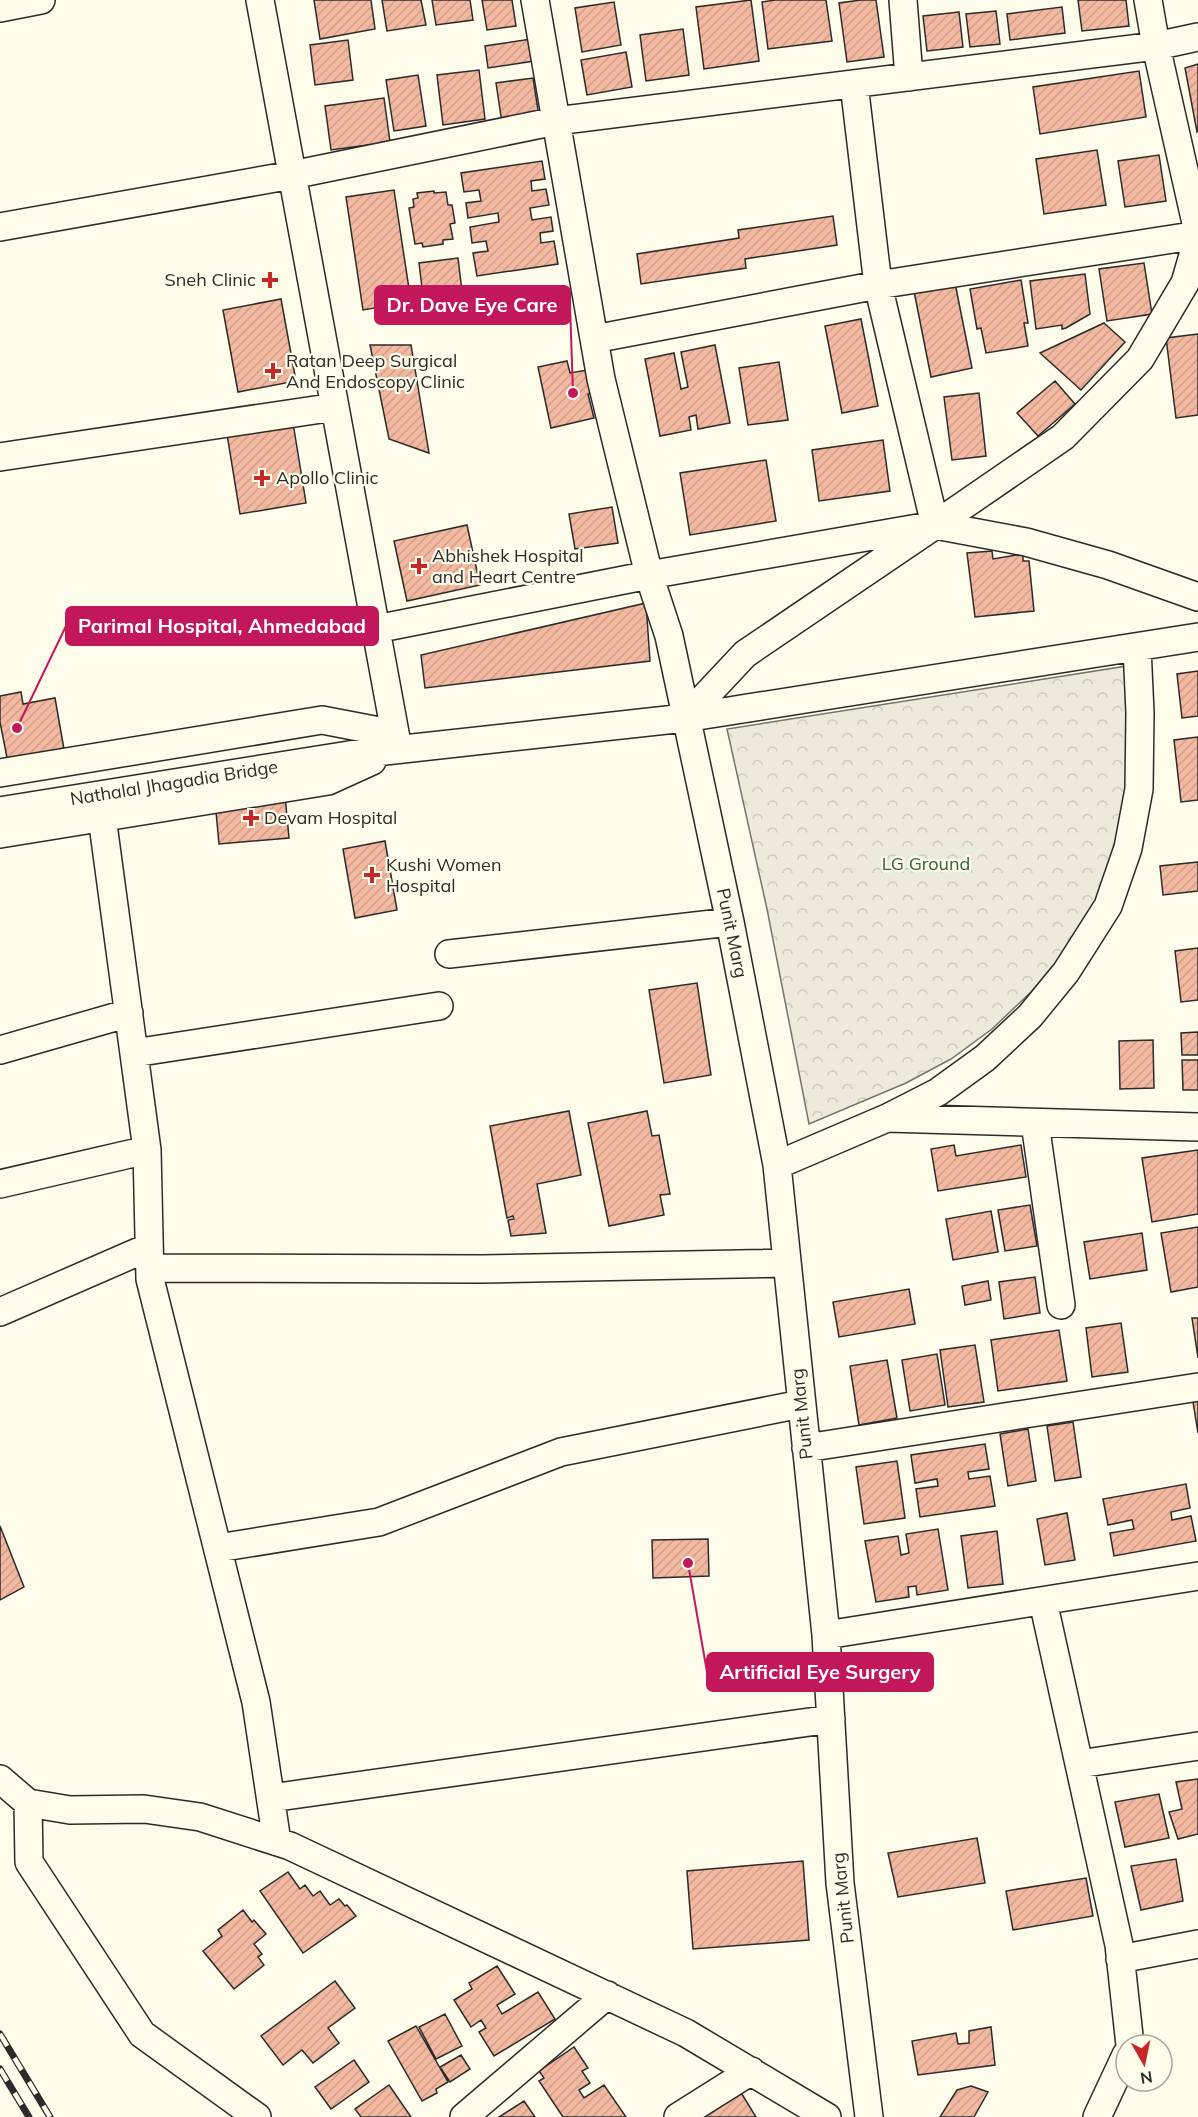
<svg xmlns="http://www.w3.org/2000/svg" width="1198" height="2117" viewBox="0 0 1198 2117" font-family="Mulish,sans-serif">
	<defs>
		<pattern id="park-crowns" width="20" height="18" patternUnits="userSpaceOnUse" patternTransform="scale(1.5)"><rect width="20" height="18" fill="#ecebdb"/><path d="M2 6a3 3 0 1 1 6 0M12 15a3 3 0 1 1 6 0" fill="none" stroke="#cbcabc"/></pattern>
		<pattern id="building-hatch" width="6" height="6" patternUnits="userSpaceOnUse" patternTransform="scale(1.5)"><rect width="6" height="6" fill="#f2b8a0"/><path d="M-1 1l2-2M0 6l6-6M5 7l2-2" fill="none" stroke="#d09e8a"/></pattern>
	</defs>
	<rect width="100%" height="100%" fill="#fdfbea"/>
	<!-- park -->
	<path fill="url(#park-crowns)" stroke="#74746e" stroke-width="1.5" d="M 1127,666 L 1129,792 L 1118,844 L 1101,894 L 1064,953 L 1031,992 L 992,1029 L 951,1059 L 906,1083 L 809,1124 L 767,909 L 727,729 Z"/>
	<!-- building -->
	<path fill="url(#building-hatch)" stroke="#2b2b2b" stroke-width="1.5" d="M 314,0 L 371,0 L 375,29 L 320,39 Z
		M 382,0 L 421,0 L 426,25 L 387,31 Z
		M 432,0 L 470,0 L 473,20 L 436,25 Z
		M 482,0 L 512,0 L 516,26 L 487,30 Z
		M 751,0 L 759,61 L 704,69 L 696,7 Z
		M 775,0 L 826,0 L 832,41 L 768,49 L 762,2 Z
		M 861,0 L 876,0 L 884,57 L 847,62 L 839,3 Z
		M 1078,0 L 1126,0 L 1129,26 L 1082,31 Z
		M 614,2 L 621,45 L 582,52 L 575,8 Z
		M 1062,7 L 1065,33 L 1010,40 L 1007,14 Z
		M 996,11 L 1000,44 L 970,47 L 966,14 Z
		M 959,12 L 963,47 L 927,51 L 923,16 Z
		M 683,29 L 689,75 L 646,81 L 640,35 Z
		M 531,39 L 534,61 L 488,68 L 485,46 Z
		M 348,40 L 353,80 L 315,85 L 310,45 Z
		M 626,52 L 632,87 L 587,95 L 581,60 Z
		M 1198,64 L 1198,131 L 1197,132 L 1185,68 Z
		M 479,70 L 485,119 L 443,125 L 437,75 Z
		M 1139,71 L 1146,117 L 1040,134 L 1033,87 Z
		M 418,75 L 426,126 L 394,131 L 386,80 Z
		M 533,78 L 539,117 L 502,123 L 496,83 Z
		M 384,98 L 390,142 L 331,150 L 325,106 Z
		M 1097,150 L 1106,205 L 1044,214 L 1036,159 Z
		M 1159,155 L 1166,201 L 1125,207 L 1118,161 Z
		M 542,161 L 545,179 L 531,181 L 532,191 L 546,189 L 549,205 L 530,208 L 532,220 L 551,217 L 553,231 L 540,233 L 541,243 L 554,241 L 558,264 L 477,276 L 473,253 L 488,251 L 486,241 L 472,243 L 470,227 L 499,222 L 498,213 L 468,218 L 466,203 L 481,201 L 479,190 L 464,192 L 461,173 Z
		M 394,190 L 411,302 L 363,310 L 346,197 Z
		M 434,191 L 434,193 L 446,192 L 448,205 L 452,205 L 455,223 L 450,224 L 453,239 L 443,240 L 443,244 L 423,247 L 422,243 L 415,244 L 409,208 L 414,207 L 413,199 L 418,198 L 417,193 Z
		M 833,216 L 837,245 L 745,259 L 746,268 L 641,284 L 637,254 L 739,238 L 738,230 Z
		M 458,258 L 462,291 L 423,296 L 419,263 Z
		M 1144,263 L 1152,314 L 1107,321 L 1099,269 Z
		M 1085,274 L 1090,314 L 1066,328 L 1062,329 L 1062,325 L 1036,329 L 1030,281 Z
		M 954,278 L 972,368 L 931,377 L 913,286 Z
		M 1021,280 L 1028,323 L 1024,323 L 1028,346 L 986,353 L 981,328 L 977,329 L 970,289 Z
		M 281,299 L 296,381 L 238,392 L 223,310 Z
		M 861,319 L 878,406 L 842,413 L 825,326 Z
		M 1104,323 L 1125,342 L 1081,390 L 1040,353 Z
		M 1198,334 L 1198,415 L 1176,418 L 1166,338 Z
		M 370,345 L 411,345 L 429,453 L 389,439 Z
		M 715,345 L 730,423 L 698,429 L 696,415 L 689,417 L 691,430 L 660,436 L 645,359 L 674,353 L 681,389 L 688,387 L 681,352 Z
		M 567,361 L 570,373 L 587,370 L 592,393 L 588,394 L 594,418 L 551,428 L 538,367 Z
		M 779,362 L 788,420 L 748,425 L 739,368 Z
		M 1055,381 L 1075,404 L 1038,436 L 1017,413 Z
		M 979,393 L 986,456 L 952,460 L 944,397 Z
		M 293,423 L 306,503 L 240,514 L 227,434 Z
		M 883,440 L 890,491 L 819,501 L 812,450 Z
		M 766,460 L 776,521 L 690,535 L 680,473 Z
		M 612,507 L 618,543 L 575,549 L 569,514 Z
		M 467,525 L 480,585 L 407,601 L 394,541 Z
		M 992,551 L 993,559 L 1023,554 L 1023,561 L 1029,561 L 1034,611 L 975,617 L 967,553 Z
		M 646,603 L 650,661 L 425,688 L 421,655 Z
		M 1198,671 L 1198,716 L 1182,718 L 1177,674 Z
		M 21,692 L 23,704 L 55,698 L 65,755 L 9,768 L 0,722 L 0,696 Z
		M 1198,737 L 1198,800 L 1181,802 L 1174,740 Z
		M 285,795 L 289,838 L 219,844 L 215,801 Z
		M 385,841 L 397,910 L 355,918 L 343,849 Z
		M 1198,862 L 1198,891 L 1163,895 L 1160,866 Z
		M 1198,948 L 1198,1000 L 1181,1002 L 1175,951 Z
		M 697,983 L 711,1075 L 664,1083 L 649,990 Z
		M 1198,1032 L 1198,1055 L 1182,1055 L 1181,1033 Z
		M 1153,1040 L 1154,1088 L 1120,1089 L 1119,1041 Z
		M 1182,1060 L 1198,1060 L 1198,1090 L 1183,1090 Z
		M 569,1111 L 581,1175 L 537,1184 L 546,1233 L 511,1236 L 508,1220 L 514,1219 L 513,1216 L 507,1218 L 490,1126 Z
		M 647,1111 L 652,1136 L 659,1135 L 670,1194 L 660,1195 L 664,1215 L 609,1226 L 588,1123 Z
		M 954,1145 L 956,1156 L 1021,1145 L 1026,1177 L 938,1191 L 931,1149 Z
		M 1198,1150 L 1198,1214 L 1152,1222 L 1142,1158 Z
		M 1030,1205 L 1037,1246 L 1005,1251 L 998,1210 Z
		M 991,1211 L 998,1252 L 953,1260 L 946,1219 Z
		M 1198,1227 L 1198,1287 L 1171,1292 L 1161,1233 Z
		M 1142,1233 L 1147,1270 L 1090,1279 L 1084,1242 Z
		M 1035,1277 L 1040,1313 L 1004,1319 L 999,1282 Z
		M 988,1281 L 991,1300 L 965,1305 L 962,1286 Z
		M 909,1289 L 915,1324 L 839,1337 L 833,1302 Z
		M 1192,1318 L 1198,1318 L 1198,1358 Z
		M 1121,1323 L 1128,1372 L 1092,1377 L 1086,1328 Z
		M 1059,1330 L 1067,1381 L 998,1391 L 991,1340 Z
		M 975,1345 L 984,1402 L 948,1407 L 940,1350 Z
		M 937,1354 L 945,1405 L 910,1411 L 902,1360 Z
		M 887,1360 L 897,1418 L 859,1425 L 850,1366 Z
		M 1198,1401 L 1198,1433 L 1193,1402 Z
		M 1073,1422 L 1081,1477 L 1055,1481 L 1047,1426 Z
		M 1028,1429 L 1036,1481 L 1008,1486 L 1000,1434 Z
		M 985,1444 L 989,1469 L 968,1472 L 969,1479 L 990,1476 L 995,1506 L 920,1517 L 916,1489 L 938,1486 L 937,1479 L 915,1483 L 911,1455 Z
		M 897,1461 L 905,1518 L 864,1524 L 856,1467 Z
		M 1186,1484 L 1190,1508 L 1171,1512 L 1172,1520 L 1191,1516 L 1196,1541 L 1114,1556 L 1110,1533 L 1134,1529 L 1132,1520 L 1108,1525 L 1103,1499 Z
		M 1067,1513 L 1075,1560 L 1045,1565 L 1037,1519 Z
		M 0,1526 L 24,1587 L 0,1600 Z
		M 938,1529 L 948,1590 L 917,1595 L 916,1586 L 908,1587 L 909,1597 L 876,1602 L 865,1541 L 898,1536 L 901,1555 L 909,1553 L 906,1534 Z
		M 997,1531 L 1003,1584 L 968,1588 L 961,1536 Z
		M 708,1539 L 709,1576 L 653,1578 L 652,1540 Z
		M 1198,1779 L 1198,1834 L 1178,1839 L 1169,1812 L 1182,1809 L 1176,1782 Z
		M 1159,1794 L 1169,1838 L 1125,1847 L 1115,1802 Z
		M 977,1838 L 985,1883 L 898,1897 L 888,1853 Z
		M 1176,1859 L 1183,1901 L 1141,1910 L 1131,1866 Z
		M 803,1861 L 809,1940 L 693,1949 L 687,1871 Z
		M 288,1872 L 300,1889 L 305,1885 L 313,1896 L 320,1891 L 330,1905 L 339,1899 L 345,1906 L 347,1905 L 356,1916 L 303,1953 L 260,1891 Z
		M 1086,1878 L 1093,1916 L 1013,1930 L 1006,1891 Z
		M 243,1910 L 252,1922 L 254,1920 L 266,1934 L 254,1944 L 262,1954 L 258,1957 L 264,1965 L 234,1989 L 203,1951 L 222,1936 L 218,1930 Z
		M 497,1966 L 515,1994 L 497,2005 L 502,2014 L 538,1992 L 555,2019 L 494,2056 L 479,2032 L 486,2028 L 481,2020 L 471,2027 L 454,2000 L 472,1989 L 469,1983 Z
		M 335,1981 L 355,2008 L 328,2028 L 339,2043 L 313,2063 L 302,2050 L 283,2065 L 261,2036 Z
		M 445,2014 L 462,2046 L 436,2059 L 419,2027 Z
		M 416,2026 L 448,2082 L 436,2089 L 437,2093 L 422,2101 L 388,2041 Z
		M 991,2027 L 995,2065 L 918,2075 L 912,2041 L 956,2033 L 958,2044 L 969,2043 L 969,2031 Z
		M 574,2047 L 588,2068 L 582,2071 L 590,2083 L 579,2090 L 584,2098 L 604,2085 L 626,2117 L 563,2117 L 539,2081 L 544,2078 L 539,2071 Z
		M 461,2055 L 470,2069 L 450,2082 L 440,2067 Z
		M 354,2060 L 369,2082 L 331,2109 L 315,2087 Z
		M 389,2085 L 411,2117 L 361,2117 L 355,2109 Z
		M 971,2086 L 988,2092 L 974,2117 L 940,2117 L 957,2090 Z
		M 740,2091 L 756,2117 L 699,2117 Z
		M 524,2101 L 535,2117 L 499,2117 Z"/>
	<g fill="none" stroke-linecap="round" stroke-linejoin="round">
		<!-- minor casing -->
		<g stroke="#2b2b2b" stroke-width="30">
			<path id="minor" d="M 260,0 L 398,749
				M 535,0 L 601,379 L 649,575 L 669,636 L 730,922 L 777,1165 L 826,1635 L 840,1883 L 869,2117
				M 903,0 L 909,77
				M 1148,0 L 1156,46 L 1198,232
				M 0,8 L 41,0
				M 854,84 L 878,285 L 935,525
				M 0,227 L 292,175 L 556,121 L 1156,46 L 1198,37
				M 594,339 L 878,285 L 1198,235
				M 0,457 L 335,407
				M 376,629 L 649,575 L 935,525 L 1063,437 L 1140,359 L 1185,283 L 1198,238
				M 685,718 L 745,654 L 935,525 L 1026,542 L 1108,565 L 1198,597
				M 0,773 L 322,720 L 395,734
				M 0,811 L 349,755 L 685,718 L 1198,637
				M 102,817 L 147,1150 L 150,1279 L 256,1702 L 277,1842
				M 0,834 L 328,781 L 372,761
				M 449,954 L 730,922
				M 0,1050 L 129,1013
				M 134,1053 L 439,1006
				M 887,1118 L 938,1092 L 985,1058 L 1030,1016 L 1066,972 L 1108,906 L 1128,848 L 1139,789 L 1140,713 L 1137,647
				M 1035,1123 L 1061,1305
				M 777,1165 L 887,1118 L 1198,1127
				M 0,1184 L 147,1150
				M 150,1268 L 482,1269 L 787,1263
				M 0,1312 L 149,1247
				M 806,1448 L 1198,1387
				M 218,1548 L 379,1522 L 561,1452 L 801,1404
				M 1043,1601 L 1119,1945 L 1130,2045
				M 826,1635 L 1198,1576
				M 1079,1764 L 1198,1746
				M 0,1779 L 28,1803 L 70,1810 L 144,1809 L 200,1817 L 290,1846 L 686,2033 L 827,2117
				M 271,1798 L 831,1719
				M 28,1803 L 29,1862 L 142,2034 L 257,2117
				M 1120,1959 L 1198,1944
				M 464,2117 L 607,1995
				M 678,2117 L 751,2071
				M 1097,2117 L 1126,2055"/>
		</g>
		<!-- minor -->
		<use href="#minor" stroke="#fdfbea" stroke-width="27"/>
		<!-- rail casing -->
		<g stroke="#2b2b2b" stroke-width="7">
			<path id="rail" d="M 0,2034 L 50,2117
				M 0,2069 L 29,2117"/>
		</g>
		<!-- rail -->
		<use href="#rail" stroke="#fdfbea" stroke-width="4.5" stroke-dasharray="14" stroke-linecap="butt"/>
	</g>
	<!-- markers -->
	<g fill="#c62828" stroke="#fdfbea" stroke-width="2">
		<path d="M267 271h6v6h6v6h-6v6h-6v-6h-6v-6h6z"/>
		<path d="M270 362h6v6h6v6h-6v6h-6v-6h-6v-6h6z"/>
		<path d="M259 469h6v6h6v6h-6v6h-6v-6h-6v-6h6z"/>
		<path d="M416 557h6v6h6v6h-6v6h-6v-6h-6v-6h6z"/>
		<path d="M248 809h6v6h6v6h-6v6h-6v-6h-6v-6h6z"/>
		<path d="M369 866h6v6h6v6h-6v6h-6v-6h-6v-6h6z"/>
	</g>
	<g text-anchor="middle" stroke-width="4.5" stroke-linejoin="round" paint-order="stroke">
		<!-- poi labels -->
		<g font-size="18" fill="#2b2b2b" stroke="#fdfbea" text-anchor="start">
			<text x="256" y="286" text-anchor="end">Sneh Clinic</text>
			<text x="286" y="367">Ratan Deep Surgical<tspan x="286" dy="21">And Endoscopy Clinic</tspan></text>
			<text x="276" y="484">Apollo Clinic</text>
			<text x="432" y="562">Abhishek Hospital<tspan x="432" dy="21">and Heart Centre</tspan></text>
			<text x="264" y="824">Devam Hospital</text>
			<text x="386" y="871">Kushi Women<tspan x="386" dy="21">Hospital</tspan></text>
		</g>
		<!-- street labels -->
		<g font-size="18" fill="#2b2b2b" stroke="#fdfbea">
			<text transform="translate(174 783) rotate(-9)" y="6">Nathalal Jhagadia Bridge</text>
			<text transform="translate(732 933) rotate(78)" y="6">Punit Marg</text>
			<text transform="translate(802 1414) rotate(-96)" y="6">Punit Marg</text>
			<text transform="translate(843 1898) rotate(-96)" y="6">Punit Marg</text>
		</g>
		<!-- park labels -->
		<g font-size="18" fill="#34623c" stroke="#fdfbea">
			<text x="926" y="870">LG Ground</text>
		</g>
	</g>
	<!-- callouts -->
	<path fill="none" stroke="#c2185b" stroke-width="2" d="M573 393L570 305M17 728L66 626M688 1563L707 1672"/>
	<g fill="#c2185b" stroke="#fdfbea" stroke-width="2">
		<circle cx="573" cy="393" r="6"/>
		<circle cx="17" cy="728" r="6"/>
		<circle cx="688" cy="1563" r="6"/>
	</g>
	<g fill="#c2185b" stroke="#c2185b" stroke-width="2">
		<rect x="375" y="286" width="195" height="38" rx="6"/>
		<rect x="66" y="607" width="312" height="38" rx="6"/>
		<rect x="707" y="1653" width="226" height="38" rx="6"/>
	</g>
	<g font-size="20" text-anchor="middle" font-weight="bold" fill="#fff">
		<text x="472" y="312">Dr. Dave Eye Care</text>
		<text x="222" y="633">Parimal Hospital, Ahmedabad</text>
		<text x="820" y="1679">Artificial Eye Surgery</text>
	</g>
	<!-- north arrow -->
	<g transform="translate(1144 2063) rotate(171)"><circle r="28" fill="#fdfbea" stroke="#a9a89e" stroke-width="1.5"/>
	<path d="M0-4.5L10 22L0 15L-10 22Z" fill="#c62828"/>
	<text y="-9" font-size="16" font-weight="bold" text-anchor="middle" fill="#2b2b2b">N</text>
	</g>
</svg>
